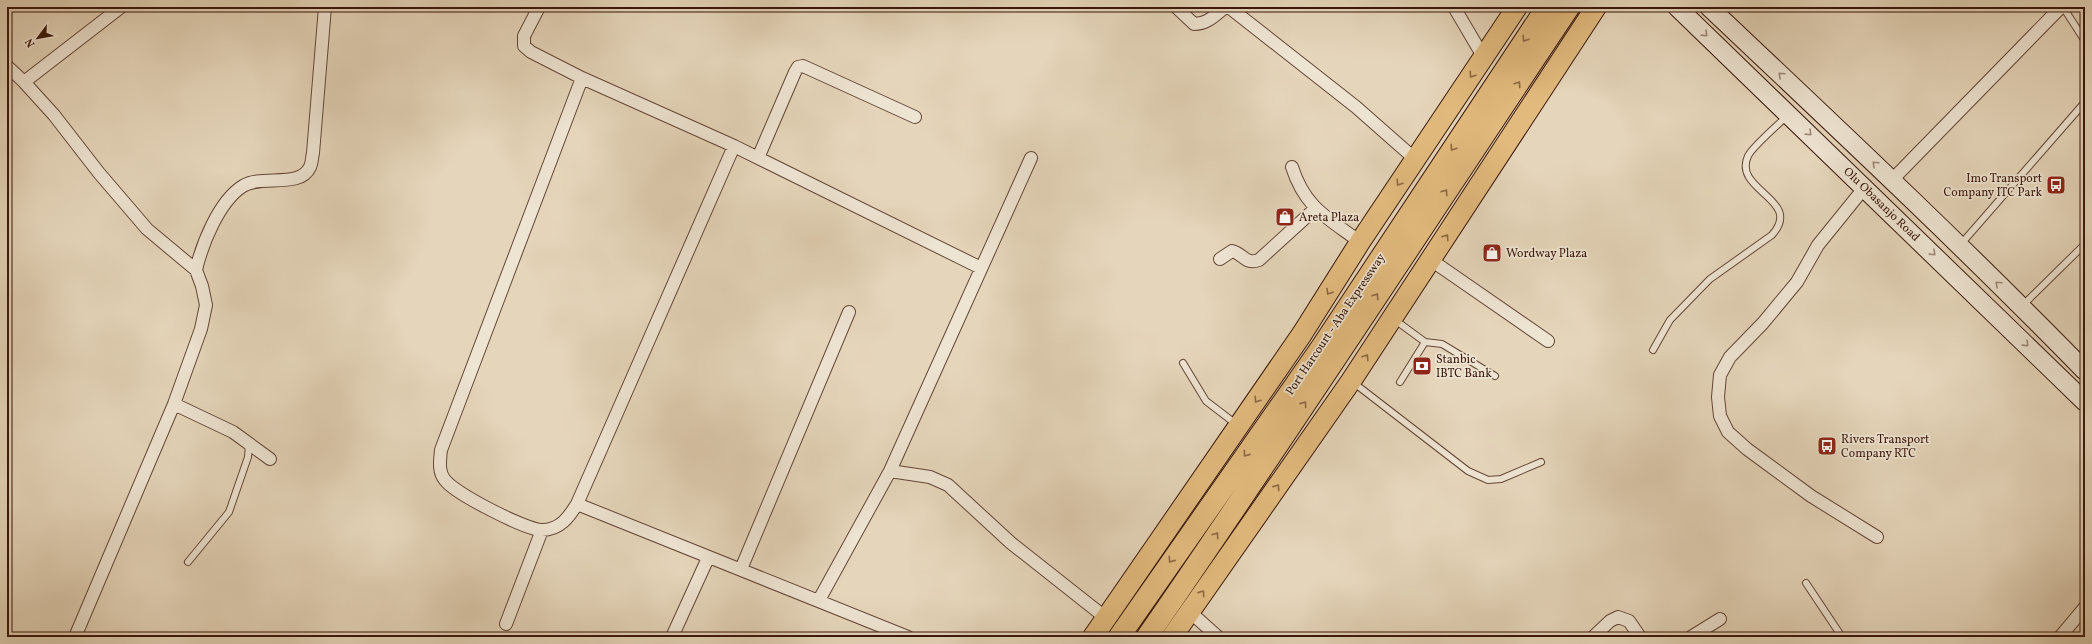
<svg xmlns="http://www.w3.org/2000/svg" width="2092" height="644" viewBox="0 0 2092 644" font-family="Vollkorn,serif">
	<rect width="100%" height="100%" fill="#e5d5ba"/>
	<filter id="stains"><feTurbulence type="fractalNoise" baseFrequency=".005" numOctaves="4"/><feColorMatrix values="0 0 0 0 .2 0 0 0 0 .09 0 0 0 0 .02 0 0 0 .5 -.17"/></filter>
	<radialGradient id="worn" r=".72"><stop offset=".6" stop-color="#630" stop-opacity="0"/><stop offset="1" stop-color="#630" stop-opacity=".3"/></radialGradient>
	<g fill="none" stroke-linecap="round" stroke-linejoin="round">
		<!-- service casing -->
		<g stroke="#644637" stroke-width="8">
			<path id="service" d="M 2063,7 L 2085,41
				M 1961,244 L 2085,102
				M 2022,306 L 2085,244
				M 1395,320 L 1425,342 L 1400,382
				M 1425,342 L 1442,344 L 1495,376
				M 1653,350 L 1670,320 L 1710,279 L 1772,235 C 1804,199 1732,191 1748,156 C 1753,146 1778,125 1787,116
				M 1183,363 L 1206,401 L 1236,424
				M 1354,383 L 1468,471 L 1488,480 L 1501,479 L 1541,462
				M 188,562 L 229,512 L 248,457 L 249,444
				M 1806,583 L 1842,637"/>
		</g>
		<!-- minor casing -->
		<g stroke="#644637" stroke-width="14">
			<path id="minor" d="M 539,7 L 524,36 L 524,46 L 531,52 L 582,78 L 734,146 L 981,268
				M 1176,7 L 1194,24 C 1207,24 1214,16 1224,8 L 1230,8 L 1356,107 L 1415,159
				M 1454,7 L 1484,58
				M 7,66 L 24,82 L 54,115 L 99,173 L 147,229 L 196,270 L 202,286 L 206,305 L 201,329 L 174,404 L 75,637
				M 582,78 L 441,450 C 440,460 438,472 445,480 C 454,493 526,530 542,530 C 560,530 569,517 577,504 L 734,146
				M 24,82 L 121,7
				M 758,158 L 795,72 L 798,67 L 803,66 L 915,117
				M 1292,167 C 1305,208 1328,218 1360,242
				M 1892,180 L 2061,7
				M 1865,187 L 1818,245 L 1797,282 L 1763,323 L 1730,357 L 1720,375 L 1718,397 L 1720,416 L 1728,432 L 1747,449 L 1811,496 L 1877,537
				M 1220,259 L 1232,251 C 1244,254 1245,265 1259,260 L 1316,208
				M 1431,260 L 1548,341
				M 196,270 C 202,244 219,201 243,186 C 262,174 300,189 310,167 C 312,163 312,157 313,153 L 325,7
				M 174,404 L 233,432 L 270,459
				M 890,471 L 930,477 L 948,485 L 1011,543 L 1106,618
				M 577,504 L 908,637
				M 741,569 L 849,312
				M 819,600 L 890,471 L 1031,158
				M 1189,611 L 1218,637
				M 506,624 L 542,530
				M 672,637 L 708,558
				M 1593,637 L 1610,621 L 1618,617 L 1629,621 L 1640,637
				M 1691,637 L 1720,619
				M 2060,637 L 2085,607"/>
		</g>
		<!-- secondary casing -->
		<g stroke="#39170b" stroke-width="20">
			<path id="secondary" d="M 1677,7 L 2085,402
				M 1709,7 C 1836,127 1963,246 2085,371"/>
		</g>
		<!-- primary casing -->
		<g stroke="#39170b" stroke-width="22">
			<path id="primary" d="M 1093,637 L 1302,334 L 1360,242 L 1517,7
				M 1172,637 L 1351,381 L 1596,7"/>
		</g>
		<!-- trunk casing -->
		<g stroke="#39170b" stroke-width="23">
			<path id="trunk" d="M 1119,637 L 1321,348 L 1547,7
				M 1147,637 C 1291,429 1429,217 1569,7"/>
		</g>
		<!-- service -->
		<use href="#service" stroke="#eee4d2" stroke-width="6"/>
		<!-- minor -->
		<use href="#minor" stroke="#eee4d2" stroke-width="12"/>
		<!-- secondary -->
		<use href="#secondary" stroke="#eee4d2" stroke-width="18"/>
		<!-- primary -->
		<use href="#primary" stroke="#e2ba7d" stroke-width="20"/>
		<!-- trunk -->
		<use href="#trunk" stroke="#e2ba7d" stroke-width="21"/>
	</g>
	<!-- one-way arrows -->
	<defs><path id="oneway-chevron" d="M-2-3.5L2.5 0L-2 3.5" fill="none" stroke-width="1.6" stroke-linecap="round" stroke-linejoin="round"/></defs>
	<g stroke="#9d8878">
		<use href="#oneway-chevron" transform="translate(1705 34) rotate(44)"/>
		<use href="#oneway-chevron" transform="translate(1781 75) rotate(-137)"/>
		<use href="#oneway-chevron" transform="translate(1809 133) rotate(44)"/>
		<use href="#oneway-chevron" transform="translate(1875 164) rotate(-137)"/>
		<use href="#oneway-chevron" transform="translate(1933 253) rotate(44)"/>
		<use href="#oneway-chevron" transform="translate(1998 284) rotate(-137)"/>
		<use href="#oneway-chevron" transform="translate(2026 344) rotate(44)"/>
	</g>
	<g stroke="#8e6844">
		<use href="#oneway-chevron" transform="translate(1525 39) rotate(124)"/>
		<use href="#oneway-chevron" transform="translate(1472 75) rotate(124)"/>
		<use href="#oneway-chevron" transform="translate(1518 84) rotate(-56)"/>
		<use href="#oneway-chevron" transform="translate(1453 148) rotate(124)"/>
		<use href="#oneway-chevron" transform="translate(1399 183) rotate(124)"/>
		<use href="#oneway-chevron" transform="translate(1445 192) rotate(-56)"/>
		<use href="#oneway-chevron" transform="translate(1446 237) rotate(-57)"/>
		<use href="#oneway-chevron" transform="translate(1329 292) rotate(122)"/>
		<use href="#oneway-chevron" transform="translate(1376 296) rotate(-57)"/>
		<use href="#oneway-chevron" transform="translate(1366 357) rotate(-57)"/>
		<use href="#oneway-chevron" transform="translate(1257 400) rotate(124)"/>
		<use href="#oneway-chevron" transform="translate(1304 404) rotate(-55)"/>
		<use href="#oneway-chevron" transform="translate(1246 454) rotate(125)"/>
		<use href="#oneway-chevron" transform="translate(1277 487) rotate(-55)"/>
		<use href="#oneway-chevron" transform="translate(1216 535) rotate(-56)"/>
		<use href="#oneway-chevron" transform="translate(1171 560) rotate(125)"/>
		<use href="#oneway-chevron" transform="translate(1202 593) rotate(-55)"/>
	</g>
	<!-- icons -->
	<defs>
		<g id="bus-square" transform="scale(1)"><rect x="-9" y="-9" width="18" height="18" rx="4" fill="#8f2418" stroke="#eee4d2"/><path d="M-5-6H5V4H4V6H2V4H-2V6H-4V4H-5ZM-3.5-4V0h7V-4ZM-3.5 1.2v1.5H-2V1.2ZM2 1.2v1.5H3.5V1.2Z" fill="#fff"/></g>
		<g id="shop-square" transform="scale(1)"><rect x="-9" y="-9" width="18" height="18" rx="4" fill="#8f2418" stroke="#eee4d2"/><path d="M-5-2.5h2.3a2.7 3.5 0 0 1 5.4 0H5L5.5 6h-11ZM-1.5-2.5h3a1.5 2.3 0 0 0-3 0Z" fill="#fff"/></g>
		<g id="bank-square" transform="scale(1)"><rect x="-9" y="-9" width="18" height="18" rx="4" fill="#8f2418" stroke="#eee4d2"/><path d="M-6-4H6V4H-6ZM0-2.3a2.3 2.3 0 1 0 0 4.6a2.3 2.3 0 1 0 0-4.6Z" fill="#fff"/></g>
	</defs>
	<g fill-rule="evenodd">
		<use href="#bus-square" x="2056" y="185"/>
		<use href="#shop-square" x="1285" y="217"/>
		<use href="#shop-square" x="1492" y="253"/>
		<use href="#bank-square" x="1422" y="366"/>
		<use href="#bus-square" x="1827" y="446"/>
	</g>
	<g text-anchor="middle" stroke-width="3.5" stroke-linejoin="round" paint-order="stroke">
		<!-- poi labels -->
		<g font-size="12" fill="#39170b" stroke="#eee4d2" text-anchor="start">
			<text x="2042" y="182" text-anchor="end">Imo Transport<tspan x="2042" dy="14">Company ITC Park</tspan></text>
			<text x="1299" y="221">Areta Plaza</text>
			<text x="1506" y="257">Wordway Plaza</text>
			<text x="1436" y="363">Stanbic<tspan x="1436" dy="14">IBTC Bank</tspan></text>
			<text x="1841" y="443">Rivers Transport<tspan x="1841" dy="14">Company RTC</tspan></text>
		</g>
		<!-- street labels -->
		<g font-size="12" fill="#39170b" stroke="#eee4d2">
			<text transform="translate(1882 204) rotate(44)" y="4">Olu Obasanjo Road</text>
			<text transform="translate(1335 324) rotate(-56)" y="4">Port Harcourt - Aba Expressway</text>
		</g>
	</g>
	<!-- margin -->
	<rect width="2092" height="644" fill="none" stroke="#e5d5ba" stroke-width="24"/>
	<rect x="8" y="8" width="2076" height="628" fill="none" stroke="#39170b" stroke-width="2"/>
	<rect x="12" y="12" width="2068" height="620" fill="none" stroke="#39170b"/>
	<!-- north arrow -->
	<g transform="translate(38 38) rotate(238)" stroke="#eee4d2" stroke-width="3" paint-order="stroke">
	<path d="M0-3L7 15L0 10L-7 15Z" fill="#39170b"/>
	<text y="-6" font-size="11" font-weight="bold" text-anchor="middle" fill="#39170b">N</text>
	</g>
	<rect width="100%" height="100%" filter="url(#stains)"/>
	<rect width="100%" height="100%" fill="url(#worn)"/>
</svg>
